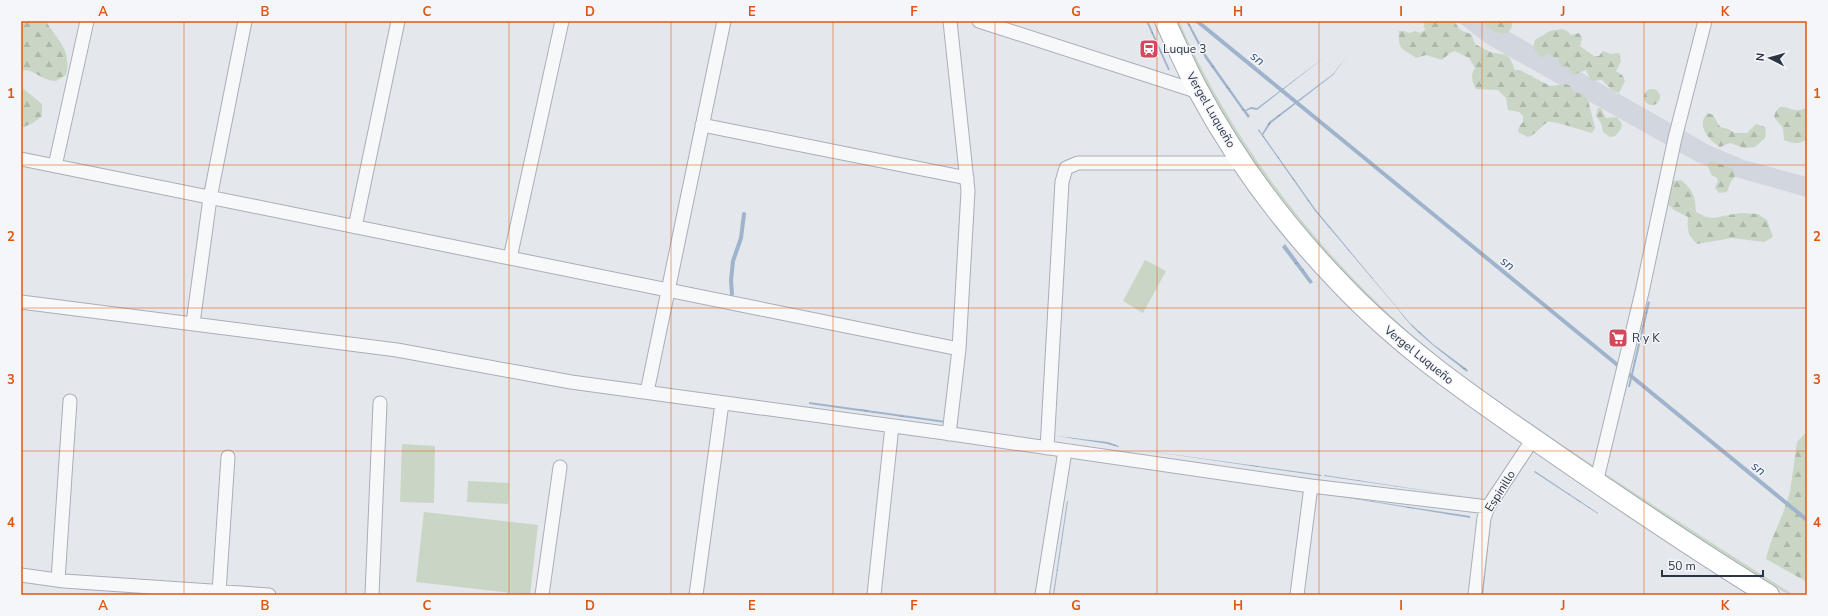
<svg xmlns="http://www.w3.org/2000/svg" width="1828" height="616" viewBox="0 0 1828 616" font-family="'Nunito Sans',sans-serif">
	<defs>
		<pattern id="forest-firs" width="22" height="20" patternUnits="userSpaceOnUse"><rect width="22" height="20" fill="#c9d6c5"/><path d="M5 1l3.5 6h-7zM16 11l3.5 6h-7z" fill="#adb8ab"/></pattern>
		<pattern id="water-ripples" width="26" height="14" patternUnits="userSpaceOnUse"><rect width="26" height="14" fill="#9fb4cc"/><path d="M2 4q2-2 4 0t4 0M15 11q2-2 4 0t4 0" fill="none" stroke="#8293a7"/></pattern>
	</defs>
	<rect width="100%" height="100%" fill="#e4e7ec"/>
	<!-- built -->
	<path fill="#d2d6de" d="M 1457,21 L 1490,21 L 1711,146 L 1744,160 L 1807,177 L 1807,197 L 1739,178 L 1697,162 L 1487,44 Z"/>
	<!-- grass -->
	<path fill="#c9d6c5" d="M 1175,21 L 1179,21 C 1230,138 1309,242 1404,328 C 1447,367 1497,400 1545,433 C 1627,489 1710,542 1794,595 L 1789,595 L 1760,577 C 1647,504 1530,434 1426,350 C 1353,291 1282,210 1233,131 C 1211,95 1193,58 1175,21 Z
		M 1145,260 L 1166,271 L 1143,313 L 1123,301 Z
		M 402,444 L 435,446 L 434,503 L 400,502 Z
		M 468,481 L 509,483 L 508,504 L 467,502 Z
		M 424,512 L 538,525 L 530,595 L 416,582 Z"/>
	<!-- forest -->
	<path fill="url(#forest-firs)" d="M 21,21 L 46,21 C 58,42 72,49 66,75 L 56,81 C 53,81 49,80 46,79 C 37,76 31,68 21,71 Z
		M 1423,21 L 1455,21 C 1458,30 1462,31 1471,34 L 1475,44 L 1490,52 L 1506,55 L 1510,58 L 1515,70 L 1520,70 L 1550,86 L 1566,84 L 1571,86 L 1573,91 L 1584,95 L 1588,100 L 1595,128 L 1592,133 C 1584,131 1552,120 1548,122 C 1540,126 1537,134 1528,137 L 1518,132 L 1519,127 L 1523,122 L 1523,116 L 1519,112 L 1508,110 L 1506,98 L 1498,90 L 1476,89 C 1472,82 1470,75 1475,68 L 1469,58 L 1455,51 L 1450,53 L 1442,60 L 1426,55 L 1416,58 C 1402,47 1398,52 1399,31 L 1404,31 L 1410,33 L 1415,31 L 1420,33 L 1425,30 Z
		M 1484,21 L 1513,21 L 1511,29 L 1508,33 C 1499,35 1488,30 1484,21 Z
		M 1562,29 L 1567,31 L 1571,35 L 1579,33 L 1582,38 L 1580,46 L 1594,56 L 1599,56 L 1603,51 L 1611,54 L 1619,53 L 1621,61 L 1616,71 L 1623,76 L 1625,81 L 1619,93 L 1612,90 L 1602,80 L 1591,81 L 1586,70 L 1573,75 L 1567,66 L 1561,67 L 1558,59 L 1548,54 L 1543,57 L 1541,57 L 1533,48 L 1535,40 L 1550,31 Z
		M 21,87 L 42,104 L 42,116 L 33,123 L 21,128 Z
		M1644 97a8 8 0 1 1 16 0a8 8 0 1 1-16 0Z
		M 1780,107 C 1792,106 1791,114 1807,108 L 1807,139 C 1801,145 1790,143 1784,140 L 1783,128 L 1774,117 L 1776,111 Z
		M 1598,108 L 1601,108 L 1606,118 L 1617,117 L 1622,124 L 1621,129 L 1615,136 L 1610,137 L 1603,132 L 1601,123 L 1596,116 Z
		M 1708,113 L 1713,115 L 1720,127 L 1728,129 L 1735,133 L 1747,133 L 1756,124 L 1765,127 L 1766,130 L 1765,138 L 1755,147 L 1744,148 L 1730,143 L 1720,147 C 1709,141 1695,124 1708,113 Z
		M 1710,161 C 1717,161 1724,167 1732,168 L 1735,174 L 1734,176 L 1735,177 L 1731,181 L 1727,192 L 1719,193 L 1715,188 L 1718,181 L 1717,178 L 1712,175 L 1707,165 Z
		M 1681,180 C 1694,191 1695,196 1696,212 L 1706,217 L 1713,218 L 1740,213 L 1758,214 L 1767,220 L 1773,237 L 1764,242 L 1732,238 L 1697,244 C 1688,235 1687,230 1688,217 L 1674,210 L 1664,201 L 1669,181 Z
		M 1807,431 L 1807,582 L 1766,559 L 1770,544 L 1783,513 L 1790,492 L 1797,442 Z"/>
	<!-- water -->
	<path fill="url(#water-ripples)" d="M 1146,21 L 1148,21 L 1170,70 L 1168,70 Z
		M 1186,21 L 1188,21 L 1207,56 L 1245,110 L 1251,107 L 1257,108 L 1326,56 L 1257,110 L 1251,109 L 1246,111 L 1250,116 L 1248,118 L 1205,58 Z
		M 1347,56 L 1333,75 L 1271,123 L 1263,135 L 1316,210 L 1409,322 L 1433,344 L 1468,370 L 1467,372 C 1442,352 1415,334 1397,308 L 1315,211 L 1258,130 L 1259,129 L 1262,134 L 1269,122 L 1333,74 Z
		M 1285,244 L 1313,282 L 1310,284 L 1282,247 Z
		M 1648,301 L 1650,302 L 1630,387 L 1628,387 Z
		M 809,402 L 946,421 L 946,423 L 809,404 Z
		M 1056,436 L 1108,442 L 1119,446 L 1118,447 L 1108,444 Z
		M 1141,450 L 1322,475 L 1321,476 Z
		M 1535,471 L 1598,513 L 1598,514 L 1534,472 Z
		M 1324,475 L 1475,498 L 1324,476 Z
		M 1324,494 L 1470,516 L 1470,518 Z
		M 1067,501 L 1068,501 L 1054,595 L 1053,595 Z
		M 1491,519 L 1483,595 L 1481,595 Z"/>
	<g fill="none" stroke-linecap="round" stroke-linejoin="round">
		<!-- stream -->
		<path stroke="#9fb4cc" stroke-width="4" d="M 1197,21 L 1807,520
			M 732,294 L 731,280 L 733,261 L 741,238 L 744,214"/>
		<!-- street casing -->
		<g stroke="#a9aeb7" stroke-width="15">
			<path id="street" d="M 979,21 L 1199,92
				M 702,125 L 967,178
				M 21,159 L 959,349
				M 55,166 L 87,21
				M 355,227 L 398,21
				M 510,258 L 562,21
				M 21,302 L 397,350 L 571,382 L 945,433 L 1311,486 L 1488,507
				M 193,323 L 210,198 L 245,21
				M 647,392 L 724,21
				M 949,434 L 959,349 L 968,191 L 950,21
				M 1047,448 L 1062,182 L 1066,168 L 1078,163 L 1242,163
				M 1596,483 L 1642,292 L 1675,138 L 1705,21
				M 21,575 L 64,581 L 269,595
				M 58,580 L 70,401
				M 219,592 L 228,457
				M 372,595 L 380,403
				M 542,595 L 560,467
				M 696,595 L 722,403
				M 874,595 L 892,426
				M 1042,595 L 1065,451
				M 1297,595 L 1311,486
				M 1475,595 L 1484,518 L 1488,507 L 1533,439"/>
		</g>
		<!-- primary casing -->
		<g stroke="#a3abb8" stroke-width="22">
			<path id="primary" d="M 1165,21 C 1176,44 1186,68 1198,90 C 1236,161 1284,225 1339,282 C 1399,346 1470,395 1541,444 C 1616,496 1691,547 1769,595"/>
		</g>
		<!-- street -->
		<use href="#street" stroke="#f7f8fa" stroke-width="13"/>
		<!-- primary -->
		<use href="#primary" stroke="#fff" stroke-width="20"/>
	</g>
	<!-- grid -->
	<path fill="none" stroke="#df570f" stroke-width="1" stroke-opacity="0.55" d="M 184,21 L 184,595M 346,21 L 346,595M 509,21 L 509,595M 671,21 L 671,595M 833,21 L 833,595M 995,21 L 995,595M 1157,21 L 1157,595M 1319,21 L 1319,595M 1482,21 L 1482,595M 1644,21 L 1644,595M 21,165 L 1807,165M 21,308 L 1807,308M 21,451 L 1807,451"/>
	<!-- icons -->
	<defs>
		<g id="station-square" transform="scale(1)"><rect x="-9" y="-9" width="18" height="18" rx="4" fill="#d1495b" stroke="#f4f6f9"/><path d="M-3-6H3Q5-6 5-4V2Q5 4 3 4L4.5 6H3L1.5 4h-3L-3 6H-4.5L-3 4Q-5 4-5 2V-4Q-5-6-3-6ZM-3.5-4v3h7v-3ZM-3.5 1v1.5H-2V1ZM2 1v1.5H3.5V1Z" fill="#fff"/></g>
		<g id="supermarket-square" transform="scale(1)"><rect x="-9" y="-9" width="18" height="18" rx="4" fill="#d1495b" stroke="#f4f6f9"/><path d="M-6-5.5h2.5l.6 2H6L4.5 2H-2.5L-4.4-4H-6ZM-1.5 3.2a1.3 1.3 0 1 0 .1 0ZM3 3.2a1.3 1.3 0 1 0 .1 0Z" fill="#fff"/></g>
	</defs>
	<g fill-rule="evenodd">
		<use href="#station-square" x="1149" y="49"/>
		<use href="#supermarket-square" x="1618" y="338"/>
	</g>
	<g text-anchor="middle" stroke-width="3" stroke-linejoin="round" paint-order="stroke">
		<!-- poi labels -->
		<g font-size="12" fill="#2b3445" stroke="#f4f6f9" text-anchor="start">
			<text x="1163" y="53">Luque 3</text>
			<text x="1632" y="342">R y K</text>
		</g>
		<!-- street labels -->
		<g font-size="12" fill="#2b3445" stroke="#f4f6f9">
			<text transform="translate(1211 110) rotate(60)" y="4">Vergel Luqueño</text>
			<text transform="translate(1419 355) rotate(39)" y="4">Vergel Luqueño</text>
			<text transform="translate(1500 491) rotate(-58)" y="4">Espinillo</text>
		</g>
		<!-- water labels -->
		<g font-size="13" font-style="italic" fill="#34527a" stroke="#f4f6f9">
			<text transform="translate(1258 58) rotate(39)" y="5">sn</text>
			<text transform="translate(1508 263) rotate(39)" y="5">sn</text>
			<text transform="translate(1759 468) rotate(39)" y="5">sn</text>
		</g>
	</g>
	<!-- border -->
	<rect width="1828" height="616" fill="none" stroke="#f4f6f9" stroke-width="44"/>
	<!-- north arrow -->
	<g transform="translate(1770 58) rotate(276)" stroke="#f4f6f9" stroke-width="3" paint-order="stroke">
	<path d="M0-3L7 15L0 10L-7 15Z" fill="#2b3445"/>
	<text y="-6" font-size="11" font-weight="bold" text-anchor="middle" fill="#2b3445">N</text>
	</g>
	<!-- scale -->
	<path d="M1662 570v6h101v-6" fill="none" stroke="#2b3445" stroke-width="2"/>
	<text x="1668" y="570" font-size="12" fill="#2b3445" stroke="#f4f6f9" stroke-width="3" paint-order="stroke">50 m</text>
	<rect x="22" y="22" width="1784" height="572" fill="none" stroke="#df570f" stroke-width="1.5"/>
	<g font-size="13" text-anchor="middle" font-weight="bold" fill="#df570f">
		<text x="103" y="16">A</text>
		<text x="265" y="16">B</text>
		<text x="427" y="16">C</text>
		<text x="590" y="16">D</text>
		<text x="752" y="16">E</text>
		<text x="914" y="16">F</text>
		<text x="1076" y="16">G</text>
		<text x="1238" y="16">H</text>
		<text x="1401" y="16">I</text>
		<text x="1563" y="16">J</text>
		<text x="1725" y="16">K</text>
		<text x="11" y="98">1</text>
		<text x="1817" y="98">1</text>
		<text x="11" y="241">2</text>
		<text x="1817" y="241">2</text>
		<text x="11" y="384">3</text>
		<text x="1817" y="384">3</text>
		<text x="11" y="527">4</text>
		<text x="1817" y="527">4</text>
		<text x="103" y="610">A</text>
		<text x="265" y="610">B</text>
		<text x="427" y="610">C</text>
		<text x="590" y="610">D</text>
		<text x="752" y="610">E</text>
		<text x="914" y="610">F</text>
		<text x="1076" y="610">G</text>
		<text x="1238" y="610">H</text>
		<text x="1401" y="610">I</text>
		<text x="1563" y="610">J</text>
		<text x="1725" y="610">K</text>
	</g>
</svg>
